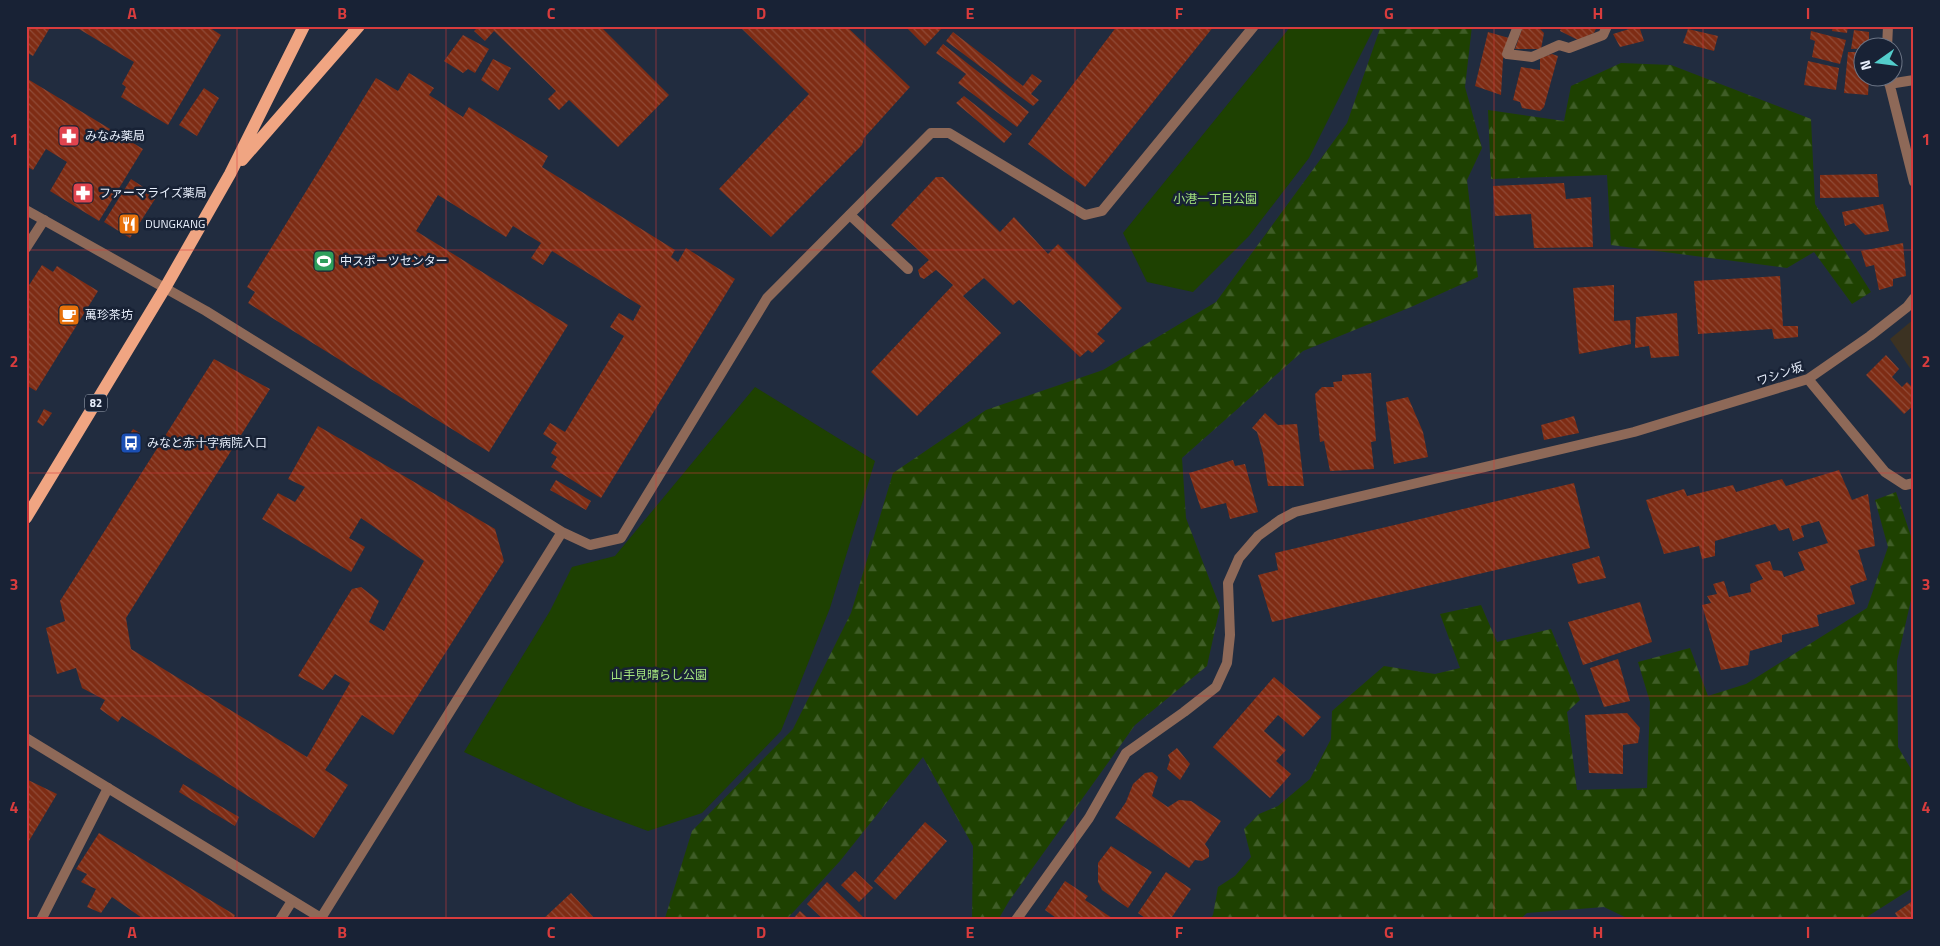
<svg xmlns="http://www.w3.org/2000/svg" width="1940" height="946" viewBox="0 0 1940 946" font-family="'Titillium Web','Noto Sans JP',sans-serif">
	<defs>
		<pattern id="forest-firs" width="22" height="20" patternUnits="userSpaceOnUse" patternTransform="scale(1.25)"><rect width="22" height="20" fill="#1e4101"/><path d="M5 1l3.5 6h-7zM16 11l3.5 6h-7z" fill="#3f5d27"/></pattern>
		<pattern id="building-back-hatch" width="6" height="6" patternUnits="userSpaceOnUse" patternTransform="scale(1.25)"><rect width="6" height="6" fill="#7e2c14"/><path d="M-1 5l2 2M0 0l6 6M5-1l2 2" fill="none" stroke="#904b37"/></pattern>
	</defs>
	<rect width="100%" height="100%" fill="#212c3f"/>
	<!-- medical -->
	<path fill="#3c3222" d="M 1914,319 L 1914,374 L 1890,339 Z"/>
	<!-- forest -->
	<path fill="url(#forest-firs)" d="M 1381,26 L 1472,26 L 1465,87 L 1482,148 L 1467,180 L 1478,277 L 1411,307 L 1303,351 L 1182,458 L 1186,518 L 1220,607 L 1207,666 L 1135,725 L 1009,901 L 998,920 L 972,920 L 973,846 L 923,757 L 840,861 L 786,920 L 667,920 L 665,918 L 692,831 L 793,729 L 851,613 L 893,473 L 986,410 L 1103,370 L 1216,302 L 1347,123 Z
		M 1621,63 L 1671,65 L 1811,119 L 1815,204 L 1871,292 L 1852,304 L 1814,252 L 1787,268 L 1611,245 L 1607,175 L 1491,179 L 1488,110 L 1564,121 L 1571,86 Z
		M 1896,492 L 1914,545 L 1914,587 L 1897,661 L 1898,747 L 1914,774 L 1914,887 L 1862,920 L 1631,920 L 1604,907 L 1527,913 L 1519,920 L 1209,920 L 1213,915 L 1218,887 L 1235,876 L 1251,857 L 1244,829 L 1259,814 L 1278,806 L 1310,779 L 1331,739 L 1332,711 L 1384,666 L 1435,674 L 1460,668 L 1440,614 L 1481,605 L 1497,642 L 1551,629 L 1580,700 L 1567,712 L 1577,790 L 1647,788 L 1650,702 L 1638,662 L 1690,648 L 1708,696 L 1746,684 L 1867,608 L 1888,547 L 1875,500 Z"/>
	<!-- park -->
	<path fill="#1e4101" d="M 1291,26 L 1375,26 L 1309,158 L 1249,236 L 1193,292 L 1147,282 L 1123,233 Z
		M 755,387 L 875,461 L 830,608 L 781,731 L 702,813 L 648,831 L 578,805 L 464,752 L 550,611 L 572,567 L 615,556 Z"/>
	<!-- building -->
	<path fill="url(#building-back-hatch)" d="M 31,26 L 51,26 L 33,56 L 26,52 L 26,35 Z
		M 74,26 L 207,26 L 221,35 L 168,125 L 121,97 L 126,87 L 122,84 L 134,62 Z
		M 479,26 L 600,26 L 669,95 L 618,147 L 569,100 L 559,110 L 548,99 L 556,91 L 494,31 L 485,41 L 474,31 Z
		M 739,26 L 846,26 L 910,87 L 864,138 L 862,145 L 771,237 L 719,189 L 809,94 Z
		M 905,26 L 937,26 L 941,29 L 925,46 Z
		M 1117,26 L 1214,26 L 1085,187 L 1028,144 Z
		M 1523,26 L 1538,27 L 1544,33 L 1541,49 L 1515,49 Z
		M 1562,26 L 1597,26 L 1594,33 L 1578,40 L 1560,31 Z
		M 1639,26 L 1644,41 L 1620,47 L 1613,34 Z
		M 1833,26 L 1848,26 L 1847,33 L 1832,31 Z
		M 1688,29 L 1718,36 L 1714,51 L 1683,43 Z
		M 1854,30 L 1869,32 L 1869,48 L 1851,49 Z
		M 1811,31 L 1846,40 L 1840,64 L 1812,57 L 1815,41 L 1810,39 Z
		M 953,32 L 1023,86 L 1032,74 L 1042,81 L 1031,94 L 1039,100 L 1033,106 L 946,41 Z
		M 1488,32 L 1509,38 L 1503,59 L 1501,95 L 1475,86 Z
		M 463,35 L 489,49 L 475,73 L 468,69 L 463,73 L 444,61 Z
		M 943,44 L 1029,112 L 1017,127 L 958,83 L 966,74 L 936,53 Z
		M 1848,52 L 1862,52 L 1862,78 L 1869,78 L 1868,95 L 1844,93 Z
		M 1552,54 L 1558,56 L 1544,107 L 1540,111 L 1522,108 L 1520,102 L 1513,100 L 1521,67 L 1540,70 L 1540,58 Z
		M 493,59 L 511,68 L 498,91 L 481,80 Z
		M 1808,61 L 1839,68 L 1836,90 L 1804,85 Z
		M 409,73 L 434,88 L 429,95 L 463,117 L 469,107 L 548,156 L 542,167 L 675,250 L 671,257 L 678,262 L 686,248 L 735,279 L 601,498 L 551,467 L 557,457 L 551,453 L 557,443 L 543,434 L 550,423 L 565,432 L 624,336 L 610,327 L 619,313 L 633,321 L 641,306 L 552,251 L 543,265 L 531,258 L 541,243 L 513,226 L 506,237 L 438,195 L 416,231 L 568,325 L 489,452 L 248,303 L 255,292 L 247,287 L 376,78 L 398,91 Z
		M 26,78 L 143,149 L 99,221 L 50,191 L 67,162 L 46,149 L 33,170 L 26,166 Z
		M 204,88 L 219,98 L 197,136 L 179,125 Z
		M 964,96 L 1012,134 L 1004,143 L 956,103 Z
		M 1877,174 L 1879,197 L 1820,198 L 1820,175 Z
		M 936,177 L 943,177 L 1000,232 L 1014,217 L 1048,254 L 1058,244 L 1122,308 L 1097,334 L 1105,341 L 1092,353 L 1088,350 L 1080,357 L 1019,300 L 1013,305 L 984,278 L 963,296 L 1001,333 L 917,416 L 871,372 L 953,285 L 936,270 L 924,279 L 920,277 L 918,270 L 929,260 L 891,225 Z
		M 131,179 L 157,196 L 130,238 L 104,222 Z
		M 1564,183 L 1566,199 L 1591,197 L 1593,247 L 1534,248 L 1531,214 L 1495,216 L 1493,186 Z
		M 1883,204 L 1889,231 L 1865,235 L 1854,223 L 1845,226 L 1842,212 Z
		M 1903,243 L 1906,276 L 1893,279 L 1893,286 L 1879,290 L 1874,265 L 1866,267 L 1861,251 Z
		M 42,265 L 53,272 L 57,266 L 98,291 L 36,391 L 26,385 L 26,290 Z
		M 1780,276 L 1783,326 L 1798,326 L 1798,337 L 1774,339 L 1772,329 L 1698,334 L 1694,281 Z
		M 1614,285 L 1614,321 L 1630,320 L 1631,344 L 1579,354 L 1573,288 Z
		M 1677,313 L 1679,356 L 1651,358 L 1649,346 L 1635,348 L 1636,317 Z
		M 1886,355 L 1899,369 L 1892,377 L 1902,387 L 1907,382 L 1914,389 L 1914,405 L 1904,414 L 1866,375 Z
		M 214,359 L 270,389 L 126,618 L 131,649 L 307,757 L 350,683 L 335,674 L 323,690 L 298,676 L 352,589 L 361,587 L 379,601 L 369,622 L 384,631 L 424,561 L 361,518 L 349,538 L 365,547 L 351,572 L 262,519 L 278,493 L 295,502 L 305,487 L 288,479 L 318,426 L 495,529 L 504,561 L 393,735 L 362,715 L 325,770 L 348,785 L 314,838 L 122,716 L 118,722 L 100,709 L 105,700 L 82,688 L 76,668 L 57,674 L 46,628 L 65,621 L 60,601 Z
		M 1371,373 L 1376,441 L 1371,442 L 1374,469 L 1330,471 L 1324,441 L 1320,442 L 1315,394 L 1322,387 L 1334,387 L 1333,382 L 1342,381 L 1342,375 Z
		M 1408,397 L 1423,432 L 1428,457 L 1394,464 L 1386,402 Z
		M 44,409 L 52,413 L 43,426 L 37,422 Z
		M 1265,413 L 1278,425 L 1297,424 L 1304,486 L 1268,486 L 1263,453 L 1257,432 L 1252,428 Z
		M 1574,416 L 1579,433 L 1544,440 L 1541,425 Z
		M 133,429 L 140,433 L 132,446 L 125,442 Z
		M 1233,460 L 1235,466 L 1245,464 L 1258,512 L 1230,519 L 1226,503 L 1201,509 L 1189,473 Z
		M 1839,470 L 1852,500 L 1868,494 L 1875,546 L 1858,550 L 1867,580 L 1850,586 L 1855,604 L 1817,615 L 1819,626 L 1782,635 L 1782,642 L 1750,651 L 1748,665 L 1721,670 L 1702,605 L 1711,603 L 1707,596 L 1717,594 L 1713,584 L 1724,581 L 1729,597 L 1751,592 L 1750,584 L 1763,579 L 1755,565 L 1770,561 L 1773,570 L 1782,571 L 1784,577 L 1805,570 L 1798,552 L 1828,543 L 1819,521 L 1801,526 L 1804,537 L 1793,541 L 1789,528 L 1779,531 L 1775,524 L 1715,541 L 1715,556 L 1702,559 L 1699,546 L 1664,554 L 1646,500 L 1684,489 L 1687,496 L 1733,485 L 1736,492 L 1782,479 L 1786,486 Z
		M 556,480 L 591,501 L 586,510 L 550,490 Z
		M 1574,483 L 1590,548 L 1272,622 L 1258,575 L 1278,570 L 1275,553 Z
		M 1599,556 L 1606,578 L 1578,584 L 1572,564 Z
		M 1640,602 L 1652,642 L 1583,665 L 1568,622 Z
		M 1618,659 L 1630,701 L 1604,707 L 1590,668 Z
		M 1274,677 L 1321,717 L 1303,737 L 1278,715 L 1264,731 L 1286,750 L 1276,761 L 1291,774 L 1270,798 L 1213,747 Z
		M 1627,713 L 1640,728 L 1638,743 L 1623,745 L 1623,774 L 1589,773 L 1585,715 Z
		M 1177,748 L 1190,764 L 1180,780 L 1167,769 L 1170,760 L 1168,755 Z
		M 1152,772 L 1158,777 L 1152,796 L 1168,807 L 1179,800 L 1191,801 L 1221,821 L 1205,844 L 1209,850 L 1209,857 L 1202,861 L 1195,860 L 1189,868 L 1115,818 L 1126,802 L 1133,784 L 1145,773 Z
		M 26,779 L 57,794 L 26,846 Z
		M 183,784 L 239,817 L 235,826 L 179,792 Z
		M 925,822 L 947,841 L 895,900 L 874,881 Z
		M 99,833 L 235,915 L 233,920 L 145,920 L 112,897 L 101,913 L 87,907 L 96,889 L 81,882 L 87,874 L 76,869 Z
		M 1111,846 L 1152,872 L 1128,908 L 1102,890 L 1098,882 L 1098,863 Z
		M 855,871 L 873,888 L 859,902 L 841,885 Z
		M 1166,872 L 1191,889 L 1170,920 L 1148,920 L 1138,913 Z
		M 1065,881 L 1088,896 L 1085,900 L 1115,920 L 1059,920 L 1045,910 Z
		M 827,882 L 866,920 L 824,920 L 807,904 Z
		M 571,893 L 596,920 L 542,920 Z
		M 1914,900 L 1914,920 L 1899,920 L 1895,913 Z
		M 800,911 L 810,920 L 792,920 Z"/>
	<g fill="none" stroke-linecap="round" stroke-linejoin="round">
		<!-- service -->
		<path stroke="#8e6958" stroke-width="10" d="M 1518,26 L 1507,54 L 1532,57 L 1559,45 L 1569,48 L 1603,35 L 1607,26
			M 850,215 L 908,269
			M 41,920 L 108,788
			M 280,920 L 292,901"/>
		<!-- minor -->
		<path stroke="#8e6958" stroke-width="10" d="M 1887,48 L 1888,26
			M 1888,78 L 1914,182
			M 1889,84 L 1914,80
			M 26,248 L 44,220
			M 165,288 L 206,311 L 562,532 L 590,545 L 621,538 L 767,298 L 931,133 L 949,133 L 1085,215 L 1102,211 L 1254,26
			M 1808,379 L 1885,472 L 1905,485 L 1914,483
			M 26,738 L 321,918 L 562,532
			M 1016,920 L 1089,818 L 1126,753 L 1184,712 L 1216,687 L 1227,663 L 1230,635 L 1228,583 L 1239,558 L 1258,536 L 1280,520 L 1295,512 L 1332,503 L 1634,432 L 1808,379 L 1870,336 L 1907,307 L 1914,298"/>
		<!-- tertiary -->
		<path stroke="#8e6958" stroke-width="10" d="M 26,210 L 165,288"/>
		<!-- primary -->
		<path stroke="#f0a582" stroke-width="12" d="M 242,160 L 359,26
			M 26,518 L 165,288 L 230,174 L 304,26"/>
	</g>
	<!-- grid -->
	<path fill="none" stroke="#d83c3d" stroke-width="1" stroke-opacity="0.55" d="M 237,26 L 237,920M 446,26 L 446,920M 656,26 L 656,920M 865,26 L 865,920M 1075,26 L 1075,920M 1284,26 L 1284,920M 1494,26 L 1494,920M 1703,26 L 1703,920M 26,250 L 1914,250M 26,473 L 1914,473M 26,696 L 1914,696"/>
	<!-- icons -->
	<defs>
		<g id="pharmacy-square" transform="scale(1.125)"><rect x="-9" y="-9" width="18" height="18" rx="4" fill="#e0444e" stroke="#182235"/><path d="M-2-6h4v4h4v4h-4v4h-4v-4h-4v-4h4Z" fill="#fff"/></g>
		<g id="restaurant-square" transform="scale(1.125)"><rect x="-9" y="-9" width="18" height="18" rx="4" fill="#e8710a" stroke="#182235"/><path d="M-5-6h1v4h1v-4h1v4h1v-4h1v5L-1.5 .5V6h-2V.5L-5-1ZM5-6V6H3V1.5H1.5Q1.5-4 5-6Z" fill="#fff"/></g>
		<g id="stadium-square" transform="scale(1.125)"><rect x="-9" y="-9" width="18" height="18" rx="4" fill="#2e9e5b" stroke="#182235"/><path d="M0-5a6.5 5 0 1 0 0 10a6.5 5 0 1 0 0-10ZM-3.5-1.8h7v3.6h-7Z" fill="#fff"/></g>
		<g id="cafe-square" transform="scale(1.125)"><rect x="-9" y="-9" width="18" height="18" rx="4" fill="#e8710a" stroke="#182235"/><path d="M-5.5-4.5H6V0H3Q3 3.5 0 3.5H-2.5Q-5.5 3.5-5.5 0ZM3-3.2v2h1.7v-2ZM-6 4.5H4V6H-6Z" fill="#fff"/></g>
		<g id="bus-square" transform="scale(1.125)"><rect x="-9" y="-9" width="18" height="18" rx="4" fill="#1a4fb4" stroke="#182235"/><path d="M-5-6H5V4H4V6H2V4H-2V6H-4V4H-5ZM-3.5-4V0h7V-4ZM-3.5 1.2v1.5H-2V1.2ZM2 1.2v1.5H3.5V1.2Z" fill="#fff"/></g>
	</defs>
	<g fill-rule="evenodd">
		<use href="#pharmacy-square" x="69" y="136"/>
		<use href="#pharmacy-square" x="83" y="193"/>
		<use href="#restaurant-square" x="129" y="224"/>
		<use href="#stadium-square" x="324" y="261"/>
		<use href="#cafe-square" x="69" y="315"/>
		<use href="#bus-square" x="131" y="443"/>
	</g>
	<g text-anchor="middle" stroke-width="5" stroke-linejoin="round" paint-order="stroke">
		<!-- shield labels -->
		<rect fill="#182235" stroke="#aab2c0" stroke-width="1" x="85" y="394.5" width="22" height="17" rx="4"/>
		<g font-size="11" font-weight="bold" fill="#e8effc">
			<text x="96" y="407">82</text>
		</g>
		<!-- poi labels -->
		<g font-size="12" fill="#e8effc" stroke="#182235" text-anchor="start">
			<text x="85" y="140">みなみ薬局</text>
			<text x="99" y="197">ファーマライズ薬局</text>
			<text x="145" y="228">DUNGKANG</text>
			<text x="340" y="265">中スポーツセンター</text>
			<text x="85" y="319">萬珍茶坊</text>
			<text x="147" y="447">みなと赤十字病院入口</text>
		</g>
		<!-- park labels -->
		<g font-size="12" fill="#a5e67f" stroke="#182235">
			<text x="1215" y="203">小港一丁目公園</text>
			<text x="659" y="679">山手見晴らし公園</text>
		</g>
		<!-- street labels -->
		<g font-size="12" fill="#e8effc" stroke="#182235">
			<text transform="translate(1780 374) rotate(-19)" y="4">ワシン坂</text>
		</g>
	</g>
	<!-- border -->
	<rect width="1940" height="946" fill="none" stroke="#182235" stroke-width="55"/>
	<!-- north arrow -->
	<g transform="translate(1878 62) rotate(256)"><circle r="24" fill="#182235" stroke="#6b7485"/>
	<path d="M0-4L9 19L0 12L-9 19Z" fill="#53cdcb"/>
	<text y="-8" font-size="14" font-weight="bold" text-anchor="middle" fill="#e8effc">N</text>
	</g>
	<rect x="28" y="28" width="1884" height="890" fill="none" stroke="#d83c3d" stroke-width="2"/>
	<g font-size="16" text-anchor="middle" font-weight="bold" fill="#d83c3d">
		<text x="132" y="19">A</text>
		<text x="342" y="19">B</text>
		<text x="551" y="19">C</text>
		<text x="761" y="19">D</text>
		<text x="970" y="19">E</text>
		<text x="1179" y="19">F</text>
		<text x="1389" y="19">G</text>
		<text x="1598" y="19">H</text>
		<text x="1808" y="19">I</text>
		<text x="14" y="145">1</text>
		<text x="1926" y="145">1</text>
		<text x="14" y="367">2</text>
		<text x="1926" y="367">2</text>
		<text x="14" y="590">3</text>
		<text x="1926" y="590">3</text>
		<text x="14" y="813">4</text>
		<text x="1926" y="813">4</text>
		<text x="132" y="938">A</text>
		<text x="342" y="938">B</text>
		<text x="551" y="938">C</text>
		<text x="761" y="938">D</text>
		<text x="970" y="938">E</text>
		<text x="1179" y="938">F</text>
		<text x="1389" y="938">G</text>
		<text x="1598" y="938">H</text>
		<text x="1808" y="938">I</text>
	</g>
</svg>
